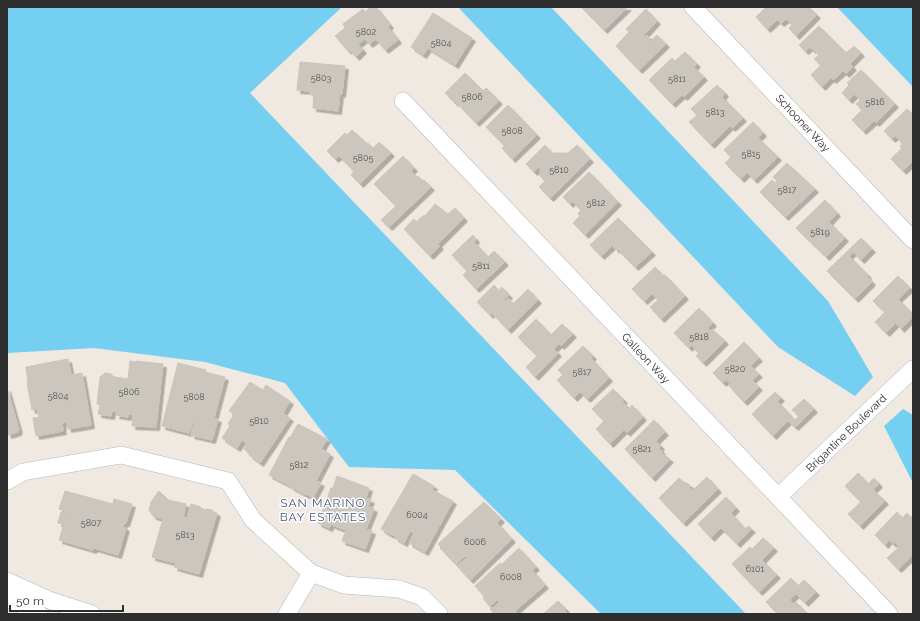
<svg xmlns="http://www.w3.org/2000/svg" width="920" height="621" viewBox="0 0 920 621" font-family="Raleway,sans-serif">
	<defs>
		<filter id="shadow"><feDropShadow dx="3.5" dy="3.5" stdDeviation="0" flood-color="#0004"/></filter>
	</defs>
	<rect width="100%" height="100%" fill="#efe9e1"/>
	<!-- water -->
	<path fill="#75cff0" d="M 7,7 L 342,7 L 250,93 L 746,614 L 601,614 L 455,470 L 349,467 L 285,383 L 205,362 L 94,348 L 7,353 Z
		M 458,7 L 551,7 L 828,301 L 873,377 L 855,396 L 778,347 Z
		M 837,7 L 913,7 L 913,87 Z
		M 903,409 L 913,415 L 913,483 L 884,426 Z"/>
	<!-- building -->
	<path fill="#cbc7bf" stroke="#cbc5ba" filter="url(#shadow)" d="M 371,7 L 376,7 L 390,25 L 388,27 L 398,40 L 385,50 L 376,39 L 369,44 L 365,39 L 358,44 L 363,50 L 356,57 L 349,49 L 348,51 L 335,36 L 345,28 L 343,24 L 363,9 L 365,12 Z
		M 581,7 L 628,7 L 604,30 Z
		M 766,7 L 809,7 L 817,15 L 796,36 L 789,28 L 792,25 L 786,19 L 781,23 L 777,20 L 767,29 L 756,17 Z
		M 646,9 L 657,21 L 644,35 L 646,37 L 647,35 L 650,39 L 649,40 L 650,42 L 657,35 L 666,44 L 639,70 L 616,46 L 629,32 L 626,29 Z
		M 433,13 L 472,38 L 455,65 L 428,48 L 423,55 L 411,47 Z
		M 819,26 L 846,53 L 854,46 L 861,53 L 850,64 L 853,67 L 846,74 L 843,71 L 833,80 L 831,78 L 822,87 L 811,75 L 821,65 L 814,59 L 819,55 L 813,49 L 812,50 L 810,47 L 805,51 L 799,45 Z
		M 685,52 L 697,64 L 694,67 L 704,77 L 684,97 L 682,95 L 672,104 L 649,80 L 672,58 L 675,61 Z
		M 300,62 L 345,66 L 342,94 L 340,93 L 338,111 L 313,108 L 314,95 L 310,94 L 310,91 L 297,90 Z
		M 861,70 L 895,104 L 876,123 L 874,121 L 863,131 L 852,120 L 862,110 L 856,104 L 860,100 L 855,94 L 849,100 L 842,93 L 849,85 L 847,83 Z
		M 465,73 L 483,91 L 486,88 L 499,101 L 476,123 L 456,102 L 455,103 L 445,93 Z
		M 717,85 L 725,93 L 722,97 L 743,118 L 732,128 L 730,126 L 711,145 L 689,122 L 697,115 L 691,109 Z
		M 508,105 L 537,135 L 512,159 L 502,148 L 505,146 L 486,127 Z
		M 907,109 L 913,114 L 913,161 L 903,171 L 891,159 L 902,148 L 900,146 L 903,144 L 895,136 L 892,139 L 884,131 Z
		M 753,122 L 763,133 L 758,138 L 778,157 L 754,180 L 747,173 L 741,179 L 725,163 L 731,157 L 724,150 Z
		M 352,130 L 367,144 L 368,143 L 373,148 L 379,142 L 391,153 L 360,184 L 351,175 L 354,171 L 339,156 L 335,159 L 327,151 L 345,133 L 347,135 Z
		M 545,145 L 552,153 L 568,153 L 577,145 L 590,159 L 550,198 L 539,187 L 545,181 L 539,175 L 541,173 L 539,171 L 542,169 L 538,167 L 534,172 L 526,164 Z
		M 403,156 L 414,168 L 411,171 L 417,177 L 418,176 L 423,181 L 424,180 L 431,187 L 389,227 L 381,220 L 396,206 L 374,184 Z
		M 787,163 L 815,189 L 785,217 L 760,192 L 772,180 L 775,183 L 777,181 L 773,177 Z
		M 589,172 L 618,202 L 585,235 L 573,223 L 580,216 L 578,214 L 581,210 L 572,201 L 570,204 L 563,197 Z
		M 825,200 L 837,213 L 829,222 L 845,238 L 826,257 L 796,228 Z
		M 435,204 L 448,214 L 455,208 L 464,218 L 438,244 L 440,246 L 430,256 L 404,229 L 414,219 L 416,222 L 424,215 L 425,216 Z
		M 618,218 L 652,252 L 635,267 L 617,249 L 615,249 L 613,245 L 601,256 L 590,245 Z
		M 473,235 L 476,239 L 474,242 L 488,257 L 494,251 L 505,262 L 476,289 L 463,275 L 467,271 L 452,255 Z
		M 861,238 L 872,249 L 861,260 L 853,252 L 849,256 L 868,275 L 867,276 L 872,282 L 855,299 L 827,271 Z
		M 655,267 L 663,276 L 665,275 L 685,296 L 661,319 L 650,307 L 658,300 L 652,294 L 644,301 L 632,289 Z
		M 898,276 L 910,288 L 898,299 L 913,314 L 913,317 L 901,329 L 896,323 L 886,333 L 875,322 L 885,312 L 873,301 Z
		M 494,285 L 499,291 L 502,287 L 509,295 L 504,299 L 506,301 L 508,298 L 513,304 L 528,289 L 538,300 L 508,330 L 492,313 L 490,315 L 477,302 Z
		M 699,308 L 713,323 L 708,328 L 710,331 L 712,329 L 725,341 L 703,363 L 696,356 L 699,353 L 691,345 L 689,348 L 674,333 Z
		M 536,319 L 551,335 L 562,324 L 573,334 L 561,346 L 559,344 L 554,349 L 558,353 L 535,377 L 526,367 L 537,356 L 518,337 Z
		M 744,342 L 759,358 L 750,366 L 759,374 L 752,380 L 759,387 L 744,402 L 729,386 L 731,384 L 726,380 L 723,383 L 713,373 Z
		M 583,346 L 593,356 L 591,358 L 609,378 L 587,399 L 580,392 L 574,398 L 557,380 L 563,375 L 558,370 Z
		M 68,359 L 71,375 L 82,373 L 91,425 L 68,429 L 67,422 L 62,423 L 63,431 L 36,436 L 33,418 L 39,417 L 37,409 L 32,410 L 27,383 L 28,382 L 26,367 Z
		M 130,361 L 136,362 L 136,361 L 163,364 L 156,427 L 132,426 L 133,414 L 128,414 L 128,417 L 116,415 L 117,412 L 112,411 L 111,416 L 98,414 L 100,405 L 97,404 L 100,377 L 105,373 L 111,374 L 114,377 L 128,379 Z
		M 178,363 L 206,370 L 205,372 L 225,377 L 214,418 L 218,419 L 212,440 L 191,435 L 195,420 L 193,420 L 189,433 L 162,426 Z
		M 250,382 L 263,390 L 266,385 L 290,401 L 283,413 L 290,418 L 260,463 L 249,455 L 250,454 L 244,449 L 247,444 L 242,440 L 237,448 L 222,438 L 230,426 L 228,424 L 234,414 L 229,411 Z
		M 7,388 L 19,430 L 18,431 L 18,432 L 8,435 L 7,431 Z
		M 613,389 L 624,400 L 622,401 L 629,408 L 632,405 L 643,417 L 627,433 L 624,430 L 610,444 L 596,429 L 604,421 L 592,409 Z
		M 775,392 L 781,398 L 777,401 L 795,420 L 799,416 L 792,410 L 804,399 L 814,409 L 795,427 L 788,421 L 773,436 L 752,414 Z
		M 654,420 L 665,432 L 656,441 L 661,446 L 659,448 L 662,451 L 661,453 L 670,459 L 652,478 L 625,449 Z
		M 298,424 L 327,439 L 321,449 L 330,454 L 316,481 L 321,483 L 313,498 L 307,494 L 306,495 L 291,487 L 291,486 L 269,475 L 289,437 L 290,438 Z
		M 858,473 L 868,484 L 874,478 L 879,484 L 873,490 L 885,501 L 860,526 L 848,514 L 861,502 L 845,486 Z
		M 413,474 L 434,486 L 432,490 L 453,501 L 425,552 L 409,543 L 414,533 L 410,531 L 404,543 L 395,538 L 395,536 L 391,534 L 391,535 L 381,529 Z
		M 337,476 L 369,488 L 366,498 L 371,500 L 368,506 L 374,509 L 366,529 L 372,531 L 365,549 L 342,541 L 346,530 L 334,526 L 331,524 L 329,528 L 318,523 L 331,488 L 333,488 Z
		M 707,477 L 718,489 L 683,523 L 659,498 L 679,478 L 686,484 L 687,483 L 690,485 L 688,486 L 692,491 Z
		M 65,491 L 113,504 L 114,499 L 132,504 L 126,523 L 124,523 L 123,527 L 126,528 L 118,555 L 94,548 L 93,550 L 59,540 L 64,524 L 58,523 L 61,512 L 75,515 L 75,514 L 59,509 Z
		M 159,491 L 168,500 L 186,504 L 183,517 L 187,518 L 191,504 L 201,507 L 200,508 L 206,510 L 207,509 L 213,510 L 212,511 L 217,513 L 199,574 L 174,567 L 176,563 L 152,557 L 163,519 L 153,516 L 149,510 L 151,502 Z
		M 726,497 L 736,508 L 731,513 L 745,529 L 748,526 L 752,529 L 737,544 L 721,528 L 711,538 L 698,524 Z
		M 484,502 L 501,519 L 497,523 L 512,539 L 470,580 L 457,566 L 467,558 L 465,556 L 456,564 L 448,557 L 449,556 L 447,553 L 446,554 L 440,548 L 441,547 L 438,544 Z
		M 897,512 L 902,518 L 907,513 L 913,519 L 913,555 L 898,569 L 887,558 L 899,547 L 895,542 L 893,544 L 889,540 L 885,545 L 875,535 Z
		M 763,538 L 774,548 L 762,560 L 777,575 L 759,592 L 732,564 L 750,547 L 752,549 Z
		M 519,548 L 536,567 L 532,570 L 545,585 L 515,611 L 517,614 L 494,614 L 490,609 L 492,608 L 493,608 L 500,602 L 497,600 L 490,607 L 483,598 L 485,597 L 475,586 L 500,563 L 501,565 Z
		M 791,578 L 798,586 L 804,580 L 816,592 L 805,603 L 796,594 L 790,600 L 794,604 L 796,602 L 808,614 L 778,614 L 766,602 Z
		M 558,601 L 566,609 L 564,610 L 567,614 L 543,614 Z"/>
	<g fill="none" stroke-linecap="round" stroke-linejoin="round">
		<!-- street casing -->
		<g stroke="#b4b7c1" stroke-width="18">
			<path id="street" d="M 693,7 L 913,240
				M 403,101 L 889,614
				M 7,481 L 23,472 L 121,455 L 228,481 L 253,520 L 311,573 L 344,585 L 399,589 L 422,597 L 439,614
				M 778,497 L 913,369
				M 7,581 L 49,600 L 92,614
				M 7,598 L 39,614
				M 287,614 L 311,573"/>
		</g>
		<!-- street -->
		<use href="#street" stroke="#fff" stroke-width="17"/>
	</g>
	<g text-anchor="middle" stroke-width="3" stroke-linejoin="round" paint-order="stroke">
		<!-- number labels -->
		<g font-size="9" fill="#555452">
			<text x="366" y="35">5802</text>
			<text x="441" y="46">5804</text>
			<text x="321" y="81">5803</text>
			<text x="677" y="82">5811</text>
			<text x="472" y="100">5806</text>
			<text x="875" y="105">5816</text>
			<text x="715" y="115">5813</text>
			<text x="512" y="134">5808</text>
			<text x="751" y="157">5815</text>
			<text x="363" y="161">5805</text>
			<text x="559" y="173">5810</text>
			<text x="787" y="193">5817</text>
			<text x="596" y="206">5812</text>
			<text x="820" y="235">5819</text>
			<text x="481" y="269">5811</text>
			<text x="699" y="340">5818</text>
			<text x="735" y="372">5820</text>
			<text x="582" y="375">5817</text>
			<text x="129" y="395">5806</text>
			<text x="58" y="399">5804</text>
			<text x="194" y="400">5808</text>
			<text x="259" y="424">5810</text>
			<text x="642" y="452">5821</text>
			<text x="299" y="468">5812</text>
			<text x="417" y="518">6004</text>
			<text x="91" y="526">5807</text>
			<text x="185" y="538">5813</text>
			<text x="475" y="545">6006</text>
			<text x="755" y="572">6101</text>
			<text x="511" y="580">6008</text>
		</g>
		<!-- street labels -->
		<g font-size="11" fill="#2e2e2e" stroke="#fff">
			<text transform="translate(803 123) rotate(47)" y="4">Schooner Way</text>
			<text transform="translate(646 358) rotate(47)" y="4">Galleon Way</text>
			<text transform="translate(846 433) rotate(-44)" y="4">Brigantine Boulevard</text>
		</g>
		<!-- neighbourhood labels -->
		<g font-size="12" letter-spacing="1" fill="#4d5680" stroke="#fff">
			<text x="323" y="507">SAN MARINO<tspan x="323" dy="14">BAY ESTATES</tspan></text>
		</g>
	</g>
	<!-- border -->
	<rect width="920" height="621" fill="none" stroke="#2e2e2e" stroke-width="16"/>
	<!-- scale -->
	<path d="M10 605v6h113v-6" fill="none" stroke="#2e2e2e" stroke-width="2"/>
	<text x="16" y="605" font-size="12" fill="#2e2e2e" stroke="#ffffff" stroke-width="3" paint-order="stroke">50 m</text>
</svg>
